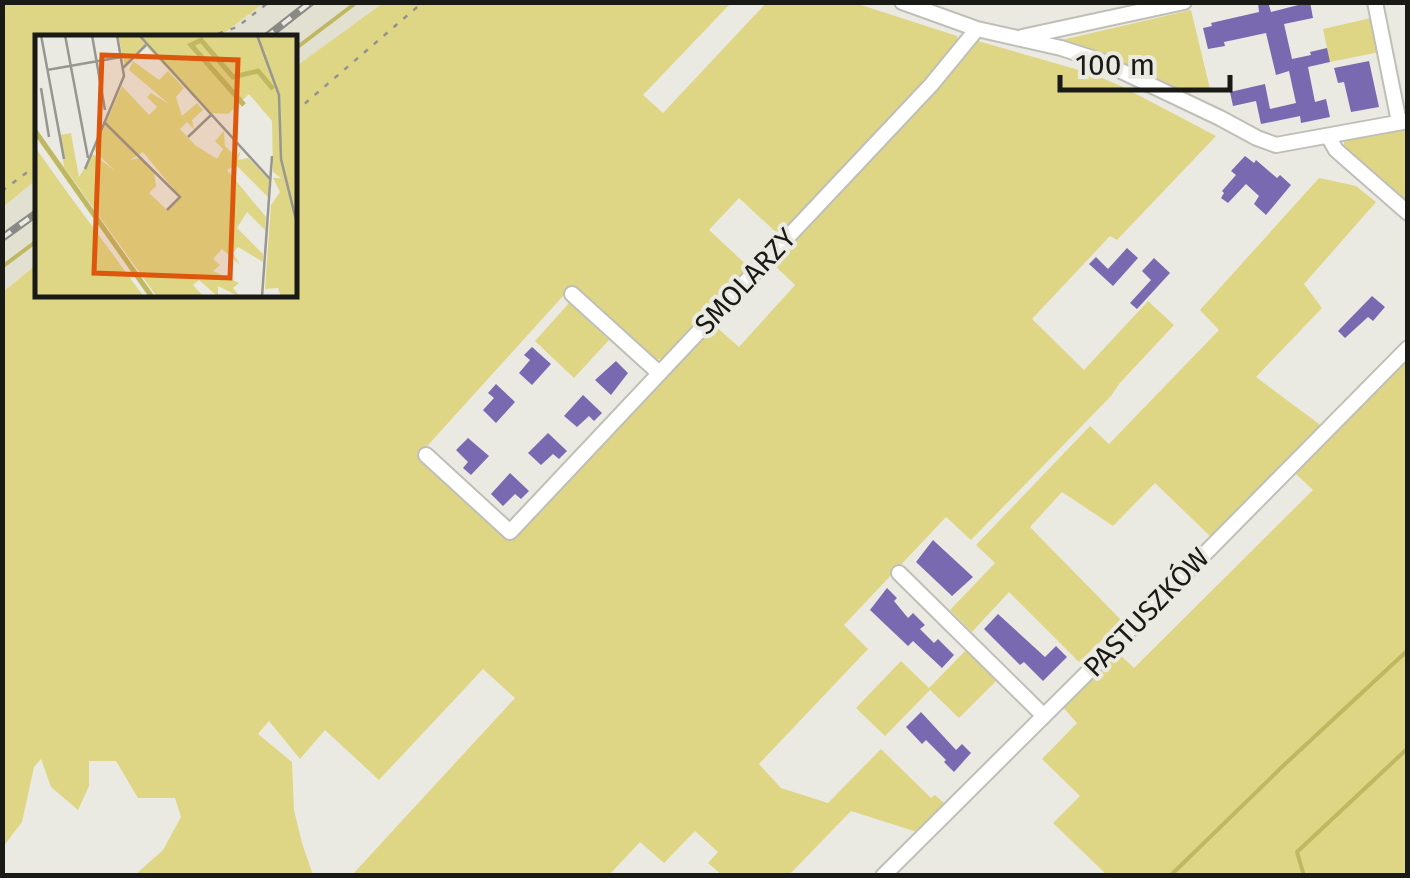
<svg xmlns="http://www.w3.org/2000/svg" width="1410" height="878" viewBox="0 0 1410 878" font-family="'Fira Sans',sans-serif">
	<rect width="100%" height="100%" fill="#ebeae2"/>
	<!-- built -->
	<path fill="#e1e0d1" d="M 264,3 L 383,3 L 295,67 L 295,38 L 219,38 Z
		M 37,179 L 37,264 L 3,292 L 3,207 Z"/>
	<!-- green -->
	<path fill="#ded684" d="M 3,2 L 264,2 L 264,3 L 219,37 L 38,38 L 37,179 L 3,207 Z
		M 383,3 L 731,3 L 643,95 L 663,113 L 766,3 L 855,3 L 957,36 L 960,46 L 780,236 L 739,198 L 709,230 L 751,269 L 666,359 L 654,359 L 573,285 L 420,454 L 511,539 L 713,324 L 739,347 L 795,285 L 772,263 L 978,41 L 1093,74 L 1123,87 L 1216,136 L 1117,240 L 1110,236 L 1032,319 L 1084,370 L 1148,301 L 1174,325 L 1119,384 L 1111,396 L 971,540 L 946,517 L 844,625 L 868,649 L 759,764 L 781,788 L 828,803 L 881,749 L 931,798 L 935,795 L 944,803 L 917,832 L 851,811 L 789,875 L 722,875 L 708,863 L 718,852 L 695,831 L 664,863 L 640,842 L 609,875 L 352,875 L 515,698 L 483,669 L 379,780 L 325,730 L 300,759 L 269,721 L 258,734 L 292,762 L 294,810 L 302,843 L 313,875 L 135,875 L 163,850 L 181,817 L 175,798 L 138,798 L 116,761 L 89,761 L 89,786 L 78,810 L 51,787 L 41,759 L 34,767 L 22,822 L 3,847 L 3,292 L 37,264 L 38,295 L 295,295 L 295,67 Z
		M 1191,10 L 1210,89 L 1183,94 L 1057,41 Z
		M 1371,18 L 1379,52 L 1330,62 L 1323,29 Z
		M 1407,126 L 1407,205 L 1344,152 L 1344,139 Z
		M 1319,178 L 1356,186 L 1376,202 L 1304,284 L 1322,308 L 1256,377 L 1323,427 L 1212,538 L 1155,483 L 1113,526 L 1062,492 L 1030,527 L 1122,621 L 1079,662 L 1009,592 L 972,632 L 950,610 L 995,563 L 976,545 L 1090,426 L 1109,444 L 1219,330 L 1200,310 Z
		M 569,303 L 609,340 L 574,378 L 535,341 Z
		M 1407,356 L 1407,875 L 1107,875 L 1053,823 L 1080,796 L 1042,759 L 1077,723 L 1061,705 L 1116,651 L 1134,668 L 1313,490 L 1294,472 Z
		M 966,650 L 996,681 L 959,718 L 930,690 L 885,736 L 856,708 L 901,661 L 929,688 Z"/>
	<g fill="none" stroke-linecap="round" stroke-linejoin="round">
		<!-- stream -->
		<path stroke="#c0b761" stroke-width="4" d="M 295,49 L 357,2
			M 2,267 L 38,240
			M 1170,876 L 1284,765 L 1408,650
			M 1304,876 L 1297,852 L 1408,748"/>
	</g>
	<!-- building -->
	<path fill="#7869b0" d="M 1258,2 L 1268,2 L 1271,12 L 1310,2 L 1313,18 L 1284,24 L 1292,59 L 1311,55 L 1310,52 L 1327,48 L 1330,62 L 1308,67 L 1315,102 L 1326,99 L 1330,117 L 1301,123 L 1300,116 L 1261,124 L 1256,101 L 1233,106 L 1230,92 L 1265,84 L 1270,109 L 1296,103 L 1289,71 L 1276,75 L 1266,33 L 1224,42 L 1225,46 L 1208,49 L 1203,28 L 1212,26 L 1211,23 L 1259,12 Z
		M 1369,61 L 1379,107 L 1351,112 L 1344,82 L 1338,83 L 1334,68 Z
		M 1245,156 L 1254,163 L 1256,160 L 1277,178 L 1280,175 L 1291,185 L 1266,215 L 1254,204 L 1259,196 L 1246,184 L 1228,203 L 1221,198 L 1224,193 L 1222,191 L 1236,175 L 1231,171 Z
		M 1127,248 L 1138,258 L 1113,286 L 1089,264 L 1096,257 L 1108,269 Z
		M 1154,258 L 1170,273 L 1137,309 L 1130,303 L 1151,280 L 1142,271 Z
		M 1372,296 L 1385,307 L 1373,321 L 1368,317 L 1345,338 L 1338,331 Z
		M 532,347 L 551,364 L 532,385 L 519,373 L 530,360 L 524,355 Z
		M 616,361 L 628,373 L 611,395 L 595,380 Z
		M 496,384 L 515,402 L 496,423 L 483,410 L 494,398 L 488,393 Z
		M 583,395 L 602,413 L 594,421 L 589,416 L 577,427 L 564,416 Z
		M 548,433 L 567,451 L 559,459 L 553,454 L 541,465 L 528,453 Z
		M 468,438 L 489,456 L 471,475 L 463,468 L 468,462 L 456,450 Z
		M 510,473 L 529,491 L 521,499 L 515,494 L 503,506 L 491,494 Z
		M 933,540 L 973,577 L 952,596 L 916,562 Z
		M 887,588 L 897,598 L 894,601 L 908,618 L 913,613 L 925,625 L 920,629 L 934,643 L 938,639 L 954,655 L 942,668 L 913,641 L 908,646 L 870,610 Z
		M 998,614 L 1045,657 L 1056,646 L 1067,657 L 1043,681 L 1024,662 L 1020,665 L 984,629 Z
		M 921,712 L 956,750 L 962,744 L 971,753 L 954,772 L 944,762 L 946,760 L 926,740 L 922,744 L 906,727 Z"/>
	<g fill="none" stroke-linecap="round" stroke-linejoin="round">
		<!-- minor casing -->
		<g stroke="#bfbfb7" stroke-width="18">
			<path id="minor" d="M 902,2 L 977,29 L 1061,48 L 1098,60 L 1220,118 L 1257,138 L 1276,145 L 1408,121
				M 1375,2 L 1399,122
				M 1022,37 L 1184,2
				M 1328,136 L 1336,150 L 1408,213
				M 572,294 L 659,373
				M 426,455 L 510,532 L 931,85 L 977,29
				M 899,573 L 1044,716
				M 883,876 L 1082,678 L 1408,348"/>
		</g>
		<!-- path -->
		<path stroke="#93938d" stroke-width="2.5" stroke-dasharray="5 8" stroke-linecap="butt" d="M 206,38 L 237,27 L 269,2
			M 295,112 L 423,2
			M 2,191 L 38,164"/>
		<!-- minor -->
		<use href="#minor" stroke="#fff" stroke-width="14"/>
		<!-- rail casing -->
		<g stroke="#8a8a84" stroke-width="8">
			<path id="rail" d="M 265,38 L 311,2
				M 2,238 L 38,212"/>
		</g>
		<!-- rail -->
		<use href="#rail" stroke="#ebeae2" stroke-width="4" stroke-dasharray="11" stroke-linecap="butt"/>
	</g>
	<g text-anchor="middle" stroke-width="8" stroke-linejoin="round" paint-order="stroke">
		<!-- street labels -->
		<g font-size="28" fill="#191916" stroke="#ebeae2">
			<text transform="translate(745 281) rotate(-47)" y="10">SMOLARZY</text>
			<text transform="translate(1146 612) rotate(-46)" y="10">PASTUSZKÓW</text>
		</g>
	</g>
	<!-- overview -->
	<g transform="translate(35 35)">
		<rect width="262" height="262" fill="#ebeae2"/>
		<path d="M 83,0 L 262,0 L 262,260 L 246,262 L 243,253 L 230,254 L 236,170 L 245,157 L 238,143 L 246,143 L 238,137 L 237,86 L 214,59 L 193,79 L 174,78 L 111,11 L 90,31 ZM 98,26 L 124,45 L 133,36 L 149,53 L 141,62 L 147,81 L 162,68 L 168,75 L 157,85 L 159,94 L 152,87 L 145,94 L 160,110 L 182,124 L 188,114 L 180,106 L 189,96 L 190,111 L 201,122 L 206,115 L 203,125 L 213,123 L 235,145 L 233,162 L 201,130 L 192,135 L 231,182 L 230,195 L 212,177 L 202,193 L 228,219 L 228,227 L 203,212 L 198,218 L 205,230 L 187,214 L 178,224 L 185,230 L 178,236 L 204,248 L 198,253 L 205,262 L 183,251 L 183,262 L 164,245 L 158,250 L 169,262 L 122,262 L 29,132 L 25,100 L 36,98 L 44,142 L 58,119 L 80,136 L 59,115 L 87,51 L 114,80 L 122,72 L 112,62 L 116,58 L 134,69 L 94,35 ZM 108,117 L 145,162 L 132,175 L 114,158 L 121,151 L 119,137 L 105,123 L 95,125 ZM 0,112 L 24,146 L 109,262 L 0,262 Z" fill="#ded684" fill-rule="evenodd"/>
		<path fill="none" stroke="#c0b761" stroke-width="5" d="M 209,70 L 156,10 L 166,5 L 198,42 L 223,36 L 238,54M 0,96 L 117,262"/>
		<path fill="none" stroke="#979690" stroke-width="2.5" d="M 6,0 L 29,124M 30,0 L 53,123M 57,0 L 70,75M 104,0 L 236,145M 222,0 L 244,60 L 246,124 L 263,193M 88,33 L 111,10M 12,35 L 86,22M 6,53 L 14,102M 69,87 L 145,162 L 132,175M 153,102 L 176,80M 50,134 L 89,41 L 82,0M 227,262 L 237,121"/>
		<path fill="#de560c" fill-opacity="0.15" stroke="#de560c" stroke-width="5" d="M 67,20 L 203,25 L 195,243 L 59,238 Z"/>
		<rect width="262" height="262" fill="none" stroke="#191916" stroke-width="5"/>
	</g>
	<!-- border -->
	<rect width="1410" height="878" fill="none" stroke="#191916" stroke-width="10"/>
	<!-- scale -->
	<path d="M1060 75v15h170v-15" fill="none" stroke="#191916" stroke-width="5"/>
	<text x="1075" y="75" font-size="30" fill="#191916" stroke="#ebeae2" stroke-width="8" paint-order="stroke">100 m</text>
</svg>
